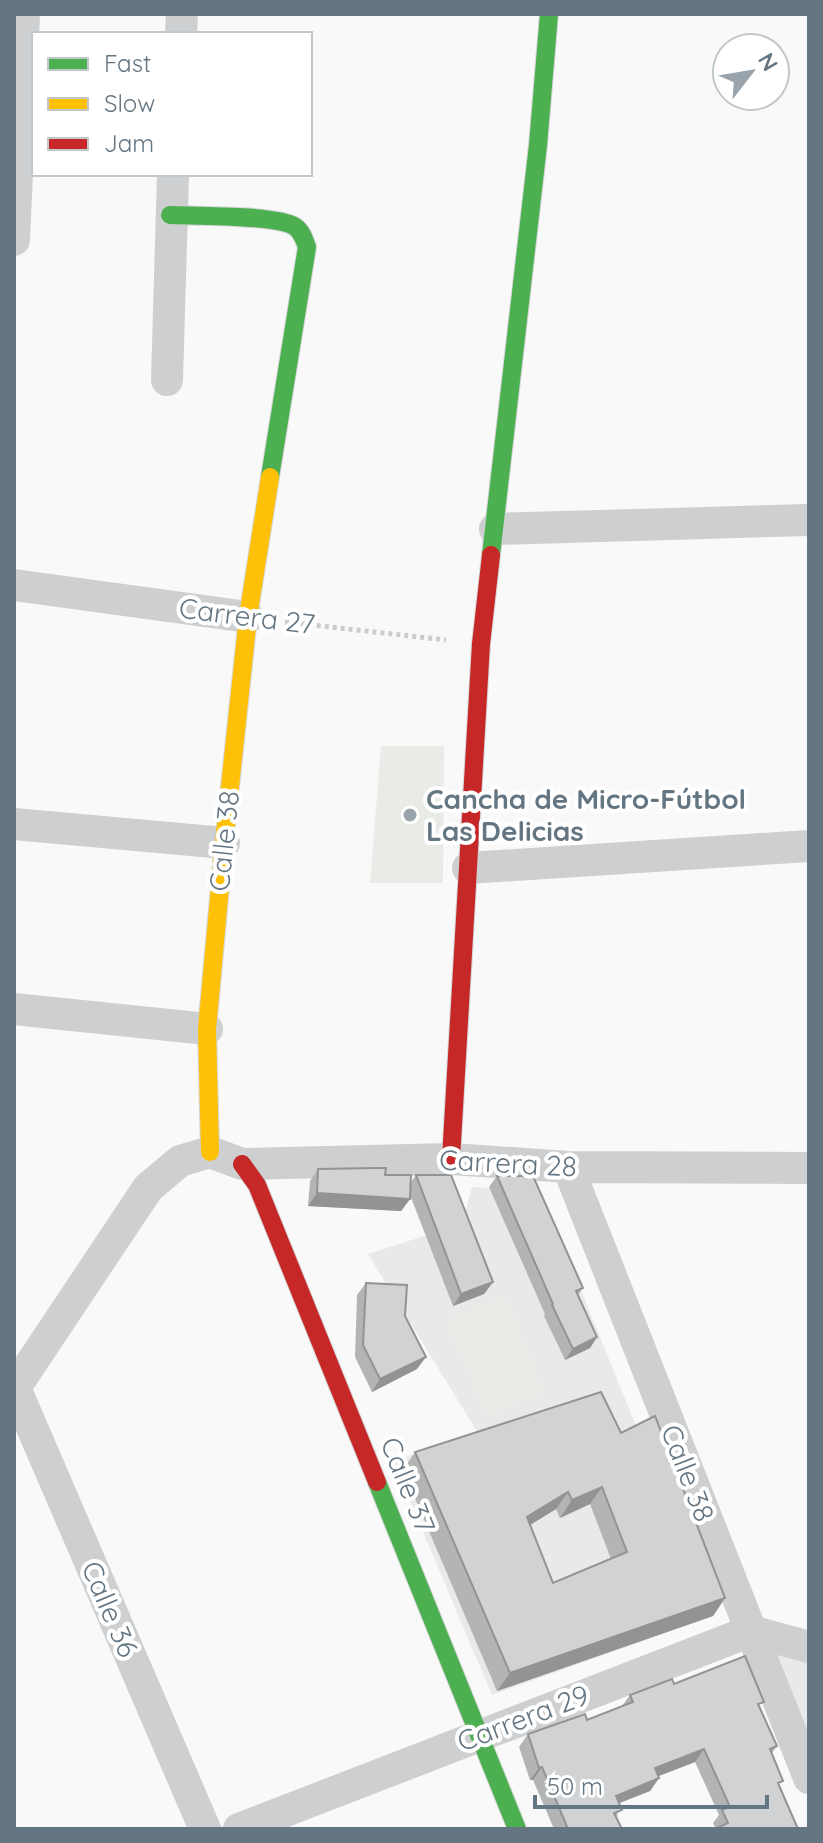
<svg xmlns="http://www.w3.org/2000/svg" width="823" height="1843" viewBox="0 0 823 1843" font-family="Quicksand,sans-serif">
	<rect width="100%" height="100%" fill="#f9f9f9"/>
	<!-- built -->
	<path fill="#e8e9e9" d="M 472,1187 L 541,1191 L 713,1616 L 492,1695 L 393,1461 L 478,1433 L 368,1254 L 462,1224 Z
		M 773,1641 L 809,1651 L 809,1738 Z"/>
	<!-- green -->
	<path fill="#e8ebe6" d="M 381,746 L 444,746 L 443,883 L 370,883 Z
		M 505,1295 L 545,1392 L 486,1417 L 446,1320 Z"/>
	<g fill="none" stroke-linecap="round" stroke-linejoin="round">
		<!-- fast casing -->
		<g stroke="#d5d6d7" stroke-width="20">
			<path id="fast" d="M 170,215 C 196,216 276,215 294,226 C 302,231 304,239 307,247 L 270,477
				M 491,555 L 538,145 L 549,14
				M 377,1482 L 517,1829"/>
		</g>
		<!-- slow casing -->
		<g stroke="#d5d6d7" stroke-width="20">
			<path id="slow" d="M 210,1152 L 207,1029 L 224,843 L 248,617 L 270,477"/>
		</g>
		<!-- jam casing -->
		<g stroke="#d5d6d7" stroke-width="20">
			<path id="jam" d="M 451,1159 L 481,644 L 491,555
				M 242,1164 L 257,1185 L 377,1482"/>
		</g>
		<!-- path -->
		<path stroke="#cbcccd" stroke-width="5" stroke-dasharray="4 4" stroke-linecap="butt" d="M 285,622 L 446,640"/>
		<!-- street -->
		<path stroke="#cecfd0" stroke-width="32" d="M 181,34 L 182,14
			M 14,240 L 24,14
			M 167,380 L 173,174
			M 495,529 L 809,520
			M 14,585 L 248,617
			M 14,824 L 224,843
			M 468,868 L 809,846
			M 14,1009 L 207,1029
			M 568,1167 L 809,1778
			M 15,1388 L 205,1829
			M 14,1389 L 148,1188 L 180,1161 L 210,1152 L 242,1164 L 451,1159 L 568,1167 L 809,1168
			M 239,1829 L 751,1631 L 809,1647"/>
		<!-- fast -->
		<use href="#fast" stroke="#4caf50" stroke-width="18"/>
		<!-- slow -->
		<use href="#slow" stroke="#ffc107" stroke-width="18"/>
		<!-- jam -->
		<use href="#jam" stroke="#c62828" stroke-width="18"/>
	</g>
	<!-- wall -->
	<path fill="#b3b5b5" fill-rule="evenodd" d="M 318,1169 L 385,1175 L 411,1182 L 416,1175 L 493,1282 L 484,1294 L 453,1306 L 410,1195 L 410,1199 L 401,1211 L 308,1206 L 310,1181 Z
		M 497,1176 L 583,1288 L 578,1295 L 597,1337 L 590,1348 L 565,1360 L 544,1316 L 545,1314 L 489,1187 Z
		M 366,1283 L 405,1316 L 417,1369 L 372,1392 L 355,1357 L 357,1295 Z
		M 621,1433 L 725,1598 L 713,1616 L 497,1691 L 403,1470 L 415,1452 ZM 590,1504 L 611,1559 L 553,1583 L 530,1525 L 556,1509 L 560,1518 Z
		M 674,1684 L 760,1707 L 777,1746 L 772,1753 L 779,1787 L 798,1829 L 716,1829 L 713,1823 L 719,1815 L 695,1762 L 658,1776 L 659,1778 L 650,1791 L 619,1803 L 617,1818 L 622,1829 L 554,1829 L 533,1780 L 530,1780 L 519,1747 L 528,1734 L 587,1720 L 622,1706 L 630,1695 Z"/>
	<!-- shaded-wall -->
	<path fill="#929394" d="M 317,1193 L 410,1199 L 401,1211 L 308,1206 Z
		M 493,1282 L 484,1294 L 453,1306 L 461,1294 Z
		M 597,1337 L 590,1348 L 565,1360 L 573,1349 Z
		M 426,1357 L 417,1369 L 372,1392 L 380,1379 Z
		M 602,1487 L 590,1504 L 560,1518 L 572,1500 Z
		M 568,1492 L 556,1509 L 515,1534 L 527,1517 Z
		M 725,1598 L 713,1616 L 497,1691 L 510,1673 Z
		M 704,1749 L 695,1762 L 646,1781 L 655,1768 Z
		M 542,1767 L 533,1780 L 530,1780 L 539,1768 Z
		M 659,1778 L 650,1791 L 607,1808 L 616,1796 Z"/>
	<!-- building -->
	<path fill="#d0d2d3" stroke="#929394" stroke-width="2" fill-rule="evenodd" d="M 376,1168 L 386,1168 L 385,1175 L 411,1175 L 410,1199 L 317,1193 L 318,1169 Z
		M 416,1175 L 451,1175 L 493,1282 L 461,1294 Z
		M 497,1176 L 533,1176 L 583,1288 L 576,1291 L 597,1337 L 573,1349 L 552,1305 L 553,1304 Z
		M 366,1283 L 407,1285 L 405,1316 L 426,1357 L 380,1379 L 363,1345 Z
		M 601,1392 L 621,1433 L 655,1416 L 725,1598 L 510,1673 L 415,1452 ZM 602,1487 L 627,1552 L 553,1583 L 527,1517 L 568,1492 L 572,1500 Z
		M 745,1656 L 764,1702 L 758,1704 L 777,1746 L 770,1749 L 783,1781 L 778,1783 L 798,1829 L 715,1829 L 728,1823 L 722,1810 L 730,1807 L 704,1749 L 655,1768 L 659,1778 L 616,1796 L 622,1810 L 614,1813 L 622,1829 L 568,1829 L 542,1767 L 539,1768 L 528,1734 L 585,1714 L 587,1720 L 633,1702 L 630,1695 L 672,1679 L 674,1684 Z"/>
	<!-- markers -->
	<circle fill="#99a4ac" stroke="#fff" stroke-width="3" cx="410" cy="815" r="8"/>
	<g text-anchor="middle" stroke-width="8" stroke-linejoin="round" paint-order="stroke">
		<!-- street labels -->
		<g font-size="28" fill="#657683" stroke="#fff">
			<text transform="translate(247 616) rotate(7)" y="10">Carrera 27</text>
			<text transform="translate(224 841) rotate(-84)" y="10">Calle 38</text>
			<text transform="translate(508 1163) rotate(3)" y="10">Carrera 28</text>
			<text transform="translate(688 1473) rotate(69)" y="10">Calle 38</text>
			<text transform="translate(408 1485) rotate(68)" y="10">Calle 37</text>
			<text transform="translate(110 1609) rotate(67)" y="10">Calle 36</text>
			<text transform="translate(523 1718) rotate(-21)" y="10">Carrera 29</text>
		</g>
		<!-- poi labels -->
		<g font-size="28" font-weight="bold" fill="#657683" stroke="#fff" text-anchor="start">
			<text x="426" y="809">Cancha de Micro-Fútbol<tspan x="426" dy="32">Las Delicias</tspan></text>
		</g>
	</g>
	<!-- border -->
	<rect width="823" height="1843" fill="none" stroke="#657683" stroke-width="32"/>
	<!-- legend -->
	<rect x="32" y="32" width="280" height="144" fill="#ffffff" stroke="#c1c8cd" stroke-width="2"/>
	<rect x="48" y="58" width="40" height="12" fill="#4caf50" stroke="#c1c8cd" stroke-width="2"/>
	<text x="104" y="72" font-size="24" fill="#657683">Fast</text>
	<rect x="48" y="98" width="40" height="12" fill="#ffc107" stroke="#c1c8cd" stroke-width="2"/>
	<text x="104" y="112" font-size="24" fill="#657683">Slow</text>
	<rect x="48" y="138" width="40" height="12" fill="#c62828" stroke="#c1c8cd" stroke-width="2"/>
	<text x="104" y="152" font-size="24" fill="#657683">Jam</text>
	<!-- north arrow -->
	<g transform="translate(751 72) rotate(59)"><circle r="38" fill="#ffffff" stroke="#c1c8cd" stroke-width="2"/>
	<path d="M0-6L14 30L0 20L-14 30Z" fill="#99a4ac"/>
	<text y="-12" font-size="22" font-weight="bold" text-anchor="middle" fill="#657683">N</text>
	</g>
	<!-- scale -->
	<path d="M535 1795v12h232v-12" fill="none" stroke="#657683" stroke-width="4"/>
	<text x="547" y="1795" font-size="24" fill="#657683" stroke="#ffffff" stroke-width="6" paint-order="stroke">50 m</text>
</svg>
